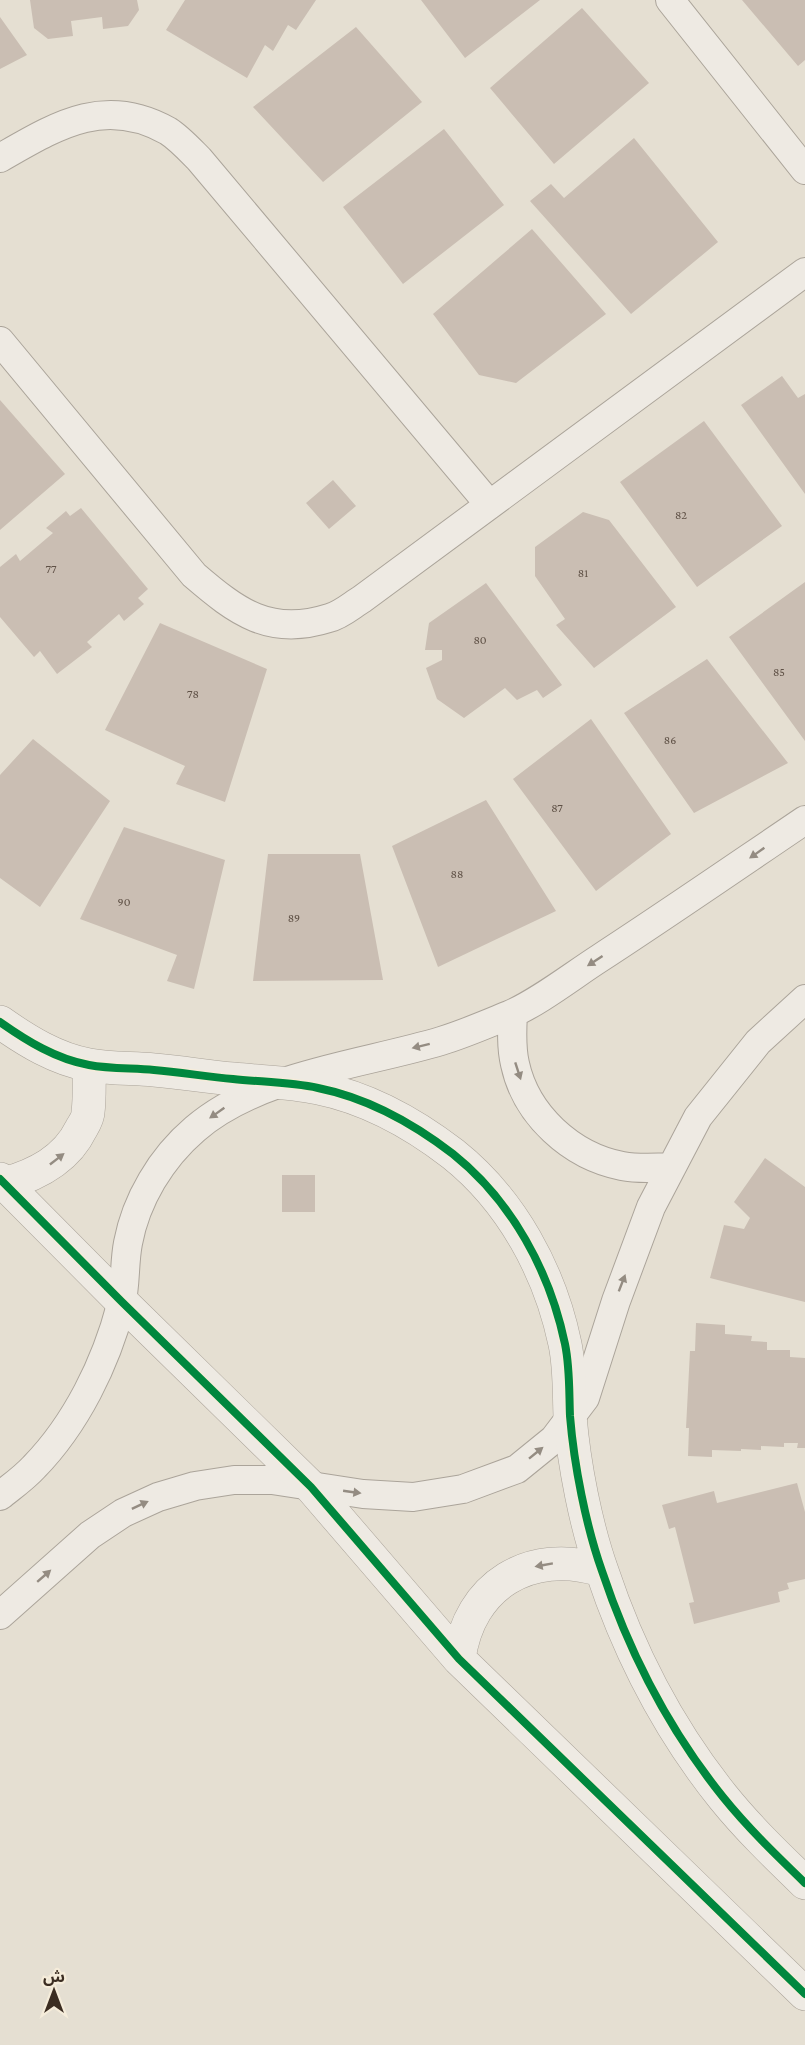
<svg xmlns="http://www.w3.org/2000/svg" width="805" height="2045" viewBox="0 0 805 2045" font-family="'Crimson Pro','Noto Sans Arabic',serif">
	<rect width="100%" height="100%" fill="#e5dfd2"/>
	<!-- building -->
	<path fill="#cabeb3" d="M 30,0 L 137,0 L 139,10 L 128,26 L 103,29 L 102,17 L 71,21 L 73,36 L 48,39 L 34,28 Z
		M 185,0 L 316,0 L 296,30 L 288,25 L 273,51 L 265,45 L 247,78 L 166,30 Z
		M 421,0 L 540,0 L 465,58 Z
		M 742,0 L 805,0 L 805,60 L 798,66 Z
		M 582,8 L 649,83 L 554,164 L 490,88 Z
		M 0,17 L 27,55 L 0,69 Z
		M 356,27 L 422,102 L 323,182 L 253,107 Z
		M 444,129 L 504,205 L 403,284 L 343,207 Z
		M 634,138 L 718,242 L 631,314 L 530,201 L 551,184 L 564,198 Z
		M 532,229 L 606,314 L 516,383 L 479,375 L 433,314 Z
		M 782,376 L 798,398 L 805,394 L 805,494 L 741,405 Z
		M 0,400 L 65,474 L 0,530 Z
		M 704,421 L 782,526 L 697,587 L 620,482 Z
		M 333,480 L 356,506 L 329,529 L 306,503 Z
		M 81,508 L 148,589 L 138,598 L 144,604 L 124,621 L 119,614 L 87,642 L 92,647 L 57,674 L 40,651 L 34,657 L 0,617 L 0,567 L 16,554 L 20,561 L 53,533 L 46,528 L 66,511 L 70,516 Z
		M 583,512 L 609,520 L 676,607 L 594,668 L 556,625 L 565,619 L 535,576 L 535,547 Z
		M 805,582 L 805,741 L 729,637 Z
		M 486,583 L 562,685 L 543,698 L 537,690 L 517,700 L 505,688 L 464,718 L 437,699 L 426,668 L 442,660 L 442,650 L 425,650 L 429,623 Z
		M 160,623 L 267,669 L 225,802 L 176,784 L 185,766 L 105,730 Z
		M 707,659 L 788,763 L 694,813 L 624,713 Z
		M 591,719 L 671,834 L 596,891 L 513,779 Z
		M 33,739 L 110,801 L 40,907 L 0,878 L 0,775 Z
		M 486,800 L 556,911 L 438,967 L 392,846 Z
		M 124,827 L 225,860 L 194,989 L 167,981 L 177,955 L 80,919 Z
		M 268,854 L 360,854 L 383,980 L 253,981 Z
		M 765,1158 L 805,1187 L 805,1302 L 710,1278 L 724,1225 L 744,1229 L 750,1218 L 734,1202 Z
		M 282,1175 L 315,1175 L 315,1212 L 282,1212 Z
		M 696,1323 L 725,1325 L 725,1334 L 752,1336 L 751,1341 L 767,1342 L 767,1350 L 790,1350 L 790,1357 L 805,1358 L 805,1448 L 797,1448 L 798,1443 L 784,1443 L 784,1447 L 761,1446 L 761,1450 L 741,1449 L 741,1451 L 712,1450 L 712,1457 L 688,1456 L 689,1428 L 686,1428 L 690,1351 L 695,1351 Z
		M 797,1483 L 805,1512 L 805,1579 L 787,1583 L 789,1589 L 778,1592 L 780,1602 L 694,1624 L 689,1603 L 694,1602 L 675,1527 L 669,1529 L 662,1505 L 714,1491 L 717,1503 Z"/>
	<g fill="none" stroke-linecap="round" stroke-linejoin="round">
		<!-- minor casing -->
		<g stroke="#aba49a" stroke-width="30">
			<path id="minor" d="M 670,0 L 805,170
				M 0,158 C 56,126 104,95 168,131 C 179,138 190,150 199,159 L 489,504
				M 0,341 L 194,575 C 237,612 270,637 329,618 C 341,615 352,605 362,599 L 805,272
				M 513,1014 C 512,1030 511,1047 515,1064 C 526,1115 571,1156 622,1166 C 638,1169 655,1168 672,1167
				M 0,1496 C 11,1487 24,1478 34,1467 C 76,1424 106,1363 121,1305 C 126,1285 124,1263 128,1243 C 136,1200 161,1158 195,1129 C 259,1074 361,1065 441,1041 C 464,1034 487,1024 509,1015 C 539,1002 572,976 600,958 C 669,913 737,866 805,820
				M 0,1615 L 90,1535 L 123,1513 L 158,1497 L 195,1486 L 234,1480 L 272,1480 L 363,1494 L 413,1497 L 463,1489 L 517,1469 L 554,1439 L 585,1398 L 616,1301 L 651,1207 L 698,1117 L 758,1042 L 805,999"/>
		</g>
		<!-- tertiary casing -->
		<g stroke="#aba49a" stroke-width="34">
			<path id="tertiary" d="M 0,1022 C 27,1041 56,1059 89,1065 C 110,1069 133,1068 154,1070 C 181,1072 207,1077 233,1079 C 261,1082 291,1082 318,1088 C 368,1098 414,1124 453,1154 C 512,1201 550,1272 565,1344 C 570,1368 569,1392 570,1416 C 574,1465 586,1526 602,1571 C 629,1652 670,1731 723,1797 C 748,1828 777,1856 805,1883
				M 0,1179 L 122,1302 L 311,1487 L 459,1659 L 805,1994
				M 4,1184 C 36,1175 66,1160 81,1129 C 84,1124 88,1118 88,1112 C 90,1097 89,1081 89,1065
				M 459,1659 C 469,1585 530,1548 601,1570"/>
		</g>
		<!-- minor -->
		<use href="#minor" stroke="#eeeae3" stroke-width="28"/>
		<!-- tertiary -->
		<use href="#tertiary" stroke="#eeeae3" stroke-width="33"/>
		<!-- cycleway casing -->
		<g stroke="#f5ecda" stroke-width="11">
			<path id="cycleway" d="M 0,1022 C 27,1041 56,1059 89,1065 C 110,1069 133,1068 154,1070 C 181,1072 207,1077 233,1079 C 261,1082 291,1082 318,1088 C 368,1098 414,1124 453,1154 C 512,1201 550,1272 565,1344 C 570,1368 569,1392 570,1416 C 574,1465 586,1526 602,1571 C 629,1652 670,1731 723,1797 C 748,1828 777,1856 805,1883
				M 0,1179 L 122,1302 L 311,1487 L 459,1659 L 805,1994"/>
		</g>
		<!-- cycleway -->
		<use href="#cycleway" stroke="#00873e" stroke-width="8"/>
	</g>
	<!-- one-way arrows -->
	<defs><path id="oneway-solid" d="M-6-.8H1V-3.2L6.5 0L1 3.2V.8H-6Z" transform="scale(1.5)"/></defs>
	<g fill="#948c82">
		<use href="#oneway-solid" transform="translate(757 853) rotate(145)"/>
		<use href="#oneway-solid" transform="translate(595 961) rotate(147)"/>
		<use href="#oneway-solid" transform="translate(421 1046) rotate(166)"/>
		<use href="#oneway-solid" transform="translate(518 1071) rotate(72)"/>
		<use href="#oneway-solid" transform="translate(217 1113) rotate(145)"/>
		<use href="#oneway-solid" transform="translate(57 1159) rotate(-38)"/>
		<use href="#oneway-solid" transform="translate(622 1283) rotate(-69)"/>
		<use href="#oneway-solid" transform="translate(536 1453) rotate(-39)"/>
		<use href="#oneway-solid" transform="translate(352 1492) rotate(8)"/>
		<use href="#oneway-solid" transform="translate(140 1505) rotate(-25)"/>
		<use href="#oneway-solid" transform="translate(544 1565) rotate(170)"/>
		<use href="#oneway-solid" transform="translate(44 1576) rotate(-41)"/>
	</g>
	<g text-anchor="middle" stroke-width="4.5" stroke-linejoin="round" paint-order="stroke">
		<!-- number labels -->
		<g font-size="12" fill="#5f5146">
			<text x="681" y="519">82</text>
			<text x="51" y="573">77</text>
			<text x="583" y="577">81</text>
			<text x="480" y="644">80</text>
			<text x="779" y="676">85</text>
			<text x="193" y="698">78</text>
			<text x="670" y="744">86</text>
			<text x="557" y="812">87</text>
			<text x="457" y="878">88</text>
			<text x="124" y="906">90</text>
			<text x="294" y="922">89</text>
		</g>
	</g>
	<!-- north arrow -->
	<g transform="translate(54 1991)" stroke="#f5ecda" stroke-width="4.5" paint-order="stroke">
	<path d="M0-4.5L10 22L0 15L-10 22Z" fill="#3b2d22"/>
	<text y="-9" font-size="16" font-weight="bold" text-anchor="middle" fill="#3b2d22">ش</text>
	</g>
</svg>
